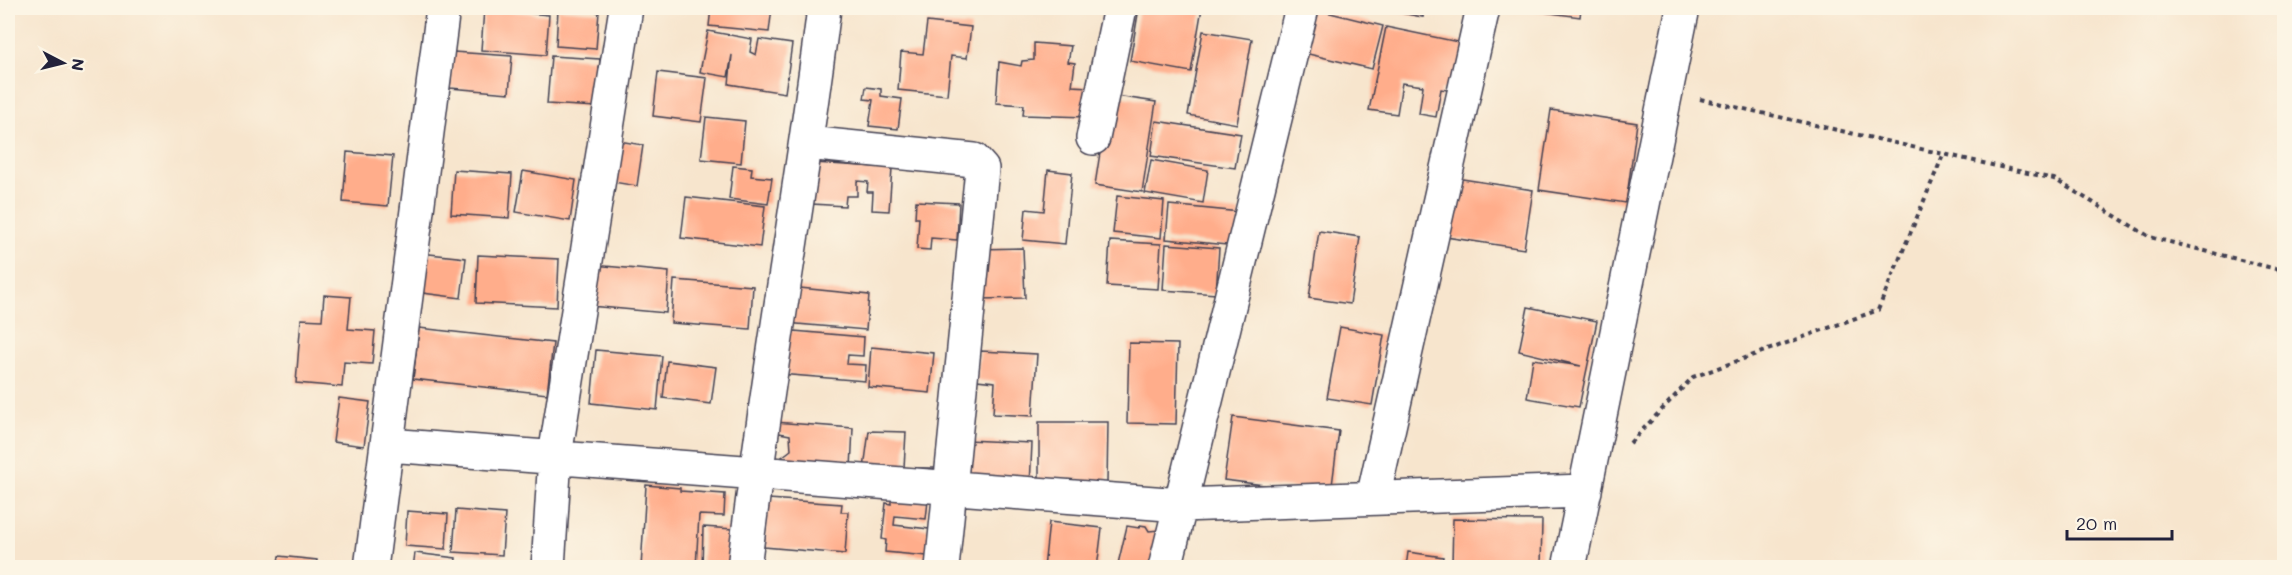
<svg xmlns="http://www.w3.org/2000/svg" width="2292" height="575" viewBox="0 0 2292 575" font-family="Mali,sans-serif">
	<rect width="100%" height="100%" fill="#fcf5e5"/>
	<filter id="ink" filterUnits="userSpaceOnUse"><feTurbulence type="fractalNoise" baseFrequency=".0167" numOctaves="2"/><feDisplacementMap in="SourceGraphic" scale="12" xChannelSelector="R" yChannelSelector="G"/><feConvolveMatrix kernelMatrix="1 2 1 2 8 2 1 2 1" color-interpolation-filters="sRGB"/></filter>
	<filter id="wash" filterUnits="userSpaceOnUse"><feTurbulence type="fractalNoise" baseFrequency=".008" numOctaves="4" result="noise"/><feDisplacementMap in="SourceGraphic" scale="24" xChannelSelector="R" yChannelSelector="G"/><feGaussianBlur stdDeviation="1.35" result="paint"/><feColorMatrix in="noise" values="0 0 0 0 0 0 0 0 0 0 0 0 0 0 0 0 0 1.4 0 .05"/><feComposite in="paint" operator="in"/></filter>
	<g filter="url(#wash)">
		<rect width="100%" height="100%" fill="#f7e5cd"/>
		<g id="blocks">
			<!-- building -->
			<path fill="#ffad8b" d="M 711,8 L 772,8 L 769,32 L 709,26 Z
				M 1139,8 L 1202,8 L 1191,72 L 1130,61 Z
				M 1310,8 L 1383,26 L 1372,69 L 1300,52 Z
				M 1374,8 L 1424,8 L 1423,17 Z
				M 1529,8 L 1581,8 L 1580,17 L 1529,10 Z
				M 484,9 L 549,15 L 546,55 L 481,50 Z
				M 558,9 L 599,12 L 596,49 L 556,46 Z
				M 927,22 L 971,27 L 967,58 L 951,56 L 947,95 L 898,90 L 901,52 L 923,54 Z
				M 1386,27 L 1468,44 L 1460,92 L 1441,89 L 1436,117 L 1419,114 L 1423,86 L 1402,83 L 1397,114 L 1369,110 Z
				M 708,31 L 752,39 L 750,52 L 756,55 L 759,39 L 792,44 L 785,93 L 729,84 L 732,55 L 728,77 L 700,72 Z
				M 1203,31 L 1252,39 L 1237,124 L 1188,115 Z
				M 1034,43 L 1071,46 L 1068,62 L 1075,63 L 1072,86 L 1089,87 L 1087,117 L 1023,115 L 1024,105 L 996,103 L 999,62 L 1021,66 L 1022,61 L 1034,60 Z
				M 453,52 L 512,56 L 509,93 L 450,88 Z
				M 551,56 L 600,59 L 596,107 L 547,104 Z
				M 658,72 L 707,78 L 701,122 L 653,116 Z
				M 866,87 L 881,89 L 881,96 L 902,99 L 898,129 L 869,126 L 873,100 L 864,99 Z
				M 1109,95 L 1156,102 L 1142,192 L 1095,185 Z
				M 1551,110 L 1637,123 L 1626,203 L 1539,190 Z
				M 706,117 L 745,121 L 741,163 L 701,159 Z
				M 1156,121 L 1241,134 L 1235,168 L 1151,156 Z
				M 613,140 L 643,145 L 637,186 L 607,181 Z
				M 347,152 L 393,156 L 388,206 L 343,202 Z
				M 1151,160 L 1208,170 L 1203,203 L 1145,193 Z
				M 814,163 L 892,168 L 889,211 L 872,210 L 873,192 L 867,192 L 868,182 L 857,181 L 857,196 L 846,196 L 845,206 L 812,204 Z
				M 733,166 L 752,168 L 751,176 L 772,178 L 768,204 L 729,199 Z
				M 454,170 L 512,174 L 509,218 L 451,214 Z
				M 1048,170 L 1072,173 L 1065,244 L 1023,240 L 1026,209 L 1044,211 Z
				M 523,171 L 576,180 L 570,221 L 516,212 Z
				M 1456,178 L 1533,190 L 1524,249 L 1446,237 Z
				M 1117,196 L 1164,201 L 1161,238 L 1113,233 Z
				M 686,197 L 765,206 L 760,247 L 681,238 Z
				M 916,201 L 959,203 L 957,240 L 931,238 L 930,250 L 917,249 L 919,218 L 915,218 Z
				M 1169,205 L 1240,212 L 1237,246 L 1166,239 Z
				M 1319,231 L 1360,237 L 1350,304 L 1309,298 Z
				M 1110,241 L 1161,244 L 1158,289 L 1107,286 Z
				M 1166,244 L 1219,248 L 1216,294 L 1163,290 Z
				M 1023,248 L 1025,298 L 981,299 L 979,249 Z
				M 420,253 L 466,258 L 461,298 L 415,292 Z
				M 478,255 L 559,259 L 557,307 L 476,303 Z
				M 594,265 L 669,272 L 666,313 L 590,306 Z
				M 674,280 L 753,286 L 750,329 L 671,323 Z
				M 790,287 L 869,295 L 866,330 L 786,323 Z
				M 324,295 L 351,297 L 348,329 L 375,331 L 372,364 L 344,362 L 342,387 L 296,383 L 301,319 L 322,320 Z
				M 1528,307 L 1597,321 L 1579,407 L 1527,398 L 1533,359 L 1581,366 L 1519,351 Z
				M 1340,327 L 1384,335 L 1372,405 L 1327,398 Z
				M 419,328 L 553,343 L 547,394 L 413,379 Z
				M 782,330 L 864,337 L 863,356 L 848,355 L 847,364 L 866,365 L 865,381 L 779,374 Z
				M 1129,343 L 1178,344 L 1176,424 L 1127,423 Z
				M 871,347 L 934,353 L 930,393 L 868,387 Z
				M 596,350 L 662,356 L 657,410 L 591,403 Z
				M 980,351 L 1037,354 L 1033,416 L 993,414 L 995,382 L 977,380 Z
				M 667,361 L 716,367 L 711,404 L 663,398 Z
				M 339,398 L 370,402 L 364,446 L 333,442 Z
				M 1233,417 L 1339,431 L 1331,493 L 1224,480 Z
				M 774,422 L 853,428 L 851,468 L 778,460 L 791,450 L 790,435 L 773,432 Z
				M 1039,422 L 1108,422 L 1107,484 L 1039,485 Z
				M 869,431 L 906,432 L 904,468 L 939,468 L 946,480 L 863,476 Z
				M 967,440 L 1032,443 L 1030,486 L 965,483 Z
				M 646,485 L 680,488 L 680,491 L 725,494 L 724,516 L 699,515 L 696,568 L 641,568 Z
				M 891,498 L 928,501 L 926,519 L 895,516 L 894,525 L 929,529 L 927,556 L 885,552 L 886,540 L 882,539 L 886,503 L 891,504 Z
				M 768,499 L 842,504 L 841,512 L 848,512 L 845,554 L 764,547 Z
				M 456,510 L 505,514 L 502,555 L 453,552 Z
				M 407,511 L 448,514 L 446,549 L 405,546 Z
				M 1453,519 L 1542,520 L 1541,568 L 1452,565 Z
				M 1049,522 L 1102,528 L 1097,568 L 1044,568 Z
				M 1140,525 L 1146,526 L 1149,531 L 1159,530 L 1151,568 L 1117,568 L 1127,526 L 1139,528 Z
				M 703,527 L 733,529 L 731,568 L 702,568 Z
				M 1408,552 L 1443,557 L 1441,568 L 1406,568 Z
				M 415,553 L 456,558 L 455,568 L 413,568 Z
				M 279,556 L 317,560 L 316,568 L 277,568 Z"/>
		</g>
	</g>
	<g filter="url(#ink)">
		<use href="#blocks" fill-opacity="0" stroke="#423f51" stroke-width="1.5"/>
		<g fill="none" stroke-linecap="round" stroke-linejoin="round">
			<!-- minor casing -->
			<g stroke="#423f51" stroke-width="36">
				<path id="minor" d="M 1093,138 L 1120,8
					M 807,143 L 974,160 L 982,169 L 942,568
					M 388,445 L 1181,505 L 1585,491
					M 1373,498 L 1483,8
					M 371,568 L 443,8
					M 548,568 L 555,456 L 626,8
					M 744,568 C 766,380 801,195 824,8
					M 1165,568 L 1302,8
					M 1569,568 L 1683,8"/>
			</g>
			<!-- path -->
			<path stroke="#423f51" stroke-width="4" stroke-dasharray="4.5 4.5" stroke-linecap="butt" d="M 1700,99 L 2054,179 L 2150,237 L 2284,271
				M 1630,443 L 1693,377 L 1878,310 L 1944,153"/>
			<!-- minor -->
			<use href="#minor" stroke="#fff" stroke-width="33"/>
		</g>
	</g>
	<!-- margin -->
	<rect width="2292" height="575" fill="none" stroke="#fcf5e5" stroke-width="30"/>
	<!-- north arrow -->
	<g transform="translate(63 63) rotate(97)" stroke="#fcf5e5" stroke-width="4.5" paint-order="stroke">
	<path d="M0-4.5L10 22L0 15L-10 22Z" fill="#22223b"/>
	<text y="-9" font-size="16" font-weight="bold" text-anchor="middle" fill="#22223b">N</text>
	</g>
	<!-- scale -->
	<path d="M2067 530v9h105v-9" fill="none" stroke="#22223b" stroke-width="3"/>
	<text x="2076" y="530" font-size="18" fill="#22223b" stroke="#fcf5e5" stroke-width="4.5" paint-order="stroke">20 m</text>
</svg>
